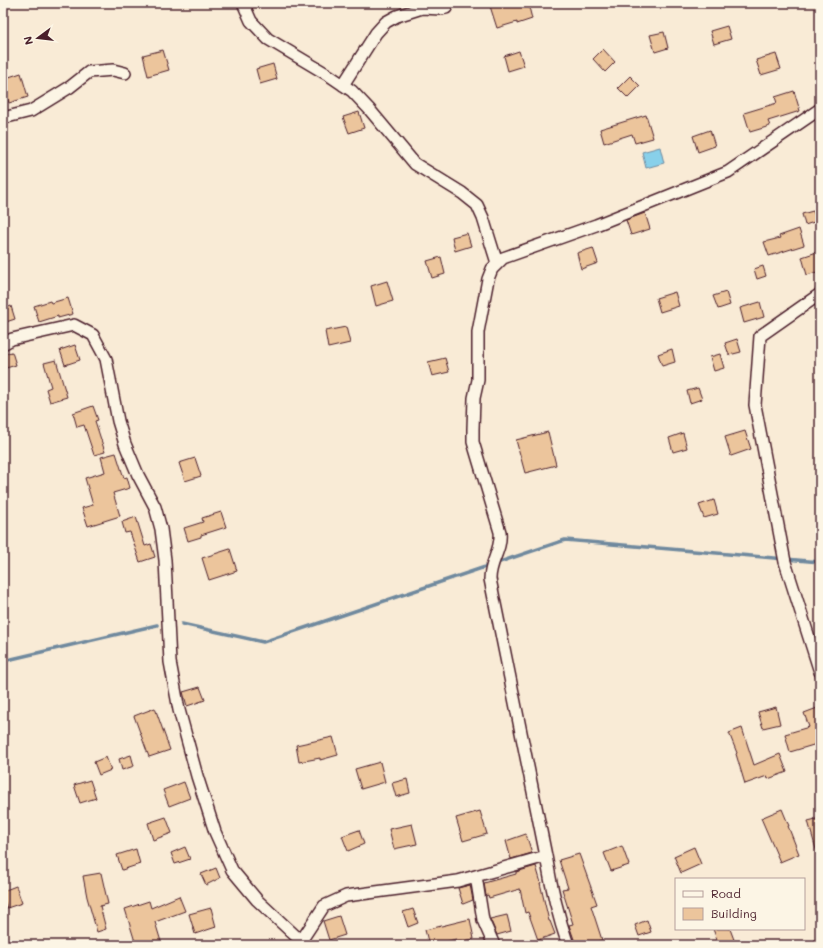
<svg xmlns="http://www.w3.org/2000/svg" width="823" height="948" viewBox="0 0 823 948" font-family="Mali,sans-serif">
	<rect width="100%" height="100%" fill="#f9ebd6"/>
	<filter id="ink" filterUnits="userSpaceOnUse"><feTurbulence type="fractalNoise" baseFrequency=".025" numOctaves="2"/><feDisplacementMap in="SourceGraphic" scale="8" xChannelSelector="R" yChannelSelector="G"/><feConvolveMatrix kernelMatrix="1 2 1 2 8 2 1 2 1" color-interpolation-filters="sRGB"/></filter>
	<g filter="url(#ink)">
		<!-- water -->
		<path fill="#88d0ea" stroke="#6f899e" d="M 660,147 L 664,163 L 646,168 L 642,152 Z"/>
		<g fill="none" stroke-linecap="round" stroke-linejoin="round">
			<!-- stream -->
			<path stroke="#6f899e" stroke-width="3.5" d="M 182,624 L 263,642 L 565,540 L 820,562
				M 3,661 L 157,625"/>
		</g>
		<!-- building -->
		<path fill="#ecc59c" stroke="#4a1f2b" d="M 489,3 L 528,3 L 532,19 L 517,24 L 517,22 L 497,28 Z
			M 727,26 L 731,39 L 714,44 L 710,31 Z
			M 664,32 L 668,48 L 655,52 L 650,35 Z
			M 603,49 L 615,62 L 605,72 L 593,59 Z
			M 163,50 L 169,70 L 148,76 L 143,55 Z
			M 519,51 L 524,66 L 508,71 L 504,56 Z
			M 776,54 L 781,69 L 761,75 L 756,60 Z
			M 273,64 L 277,79 L 260,84 L 256,69 Z
			M 21,73 L 28,97 L 9,103 L 3,83 L 3,79 Z
			M 630,76 L 640,86 L 628,98 L 618,88 Z
			M 794,91 L 800,111 L 768,121 L 770,126 L 750,132 L 744,113 L 777,103 L 775,97 Z
			M 359,112 L 364,128 L 349,133 L 343,117 Z
			M 646,115 L 653,138 L 635,143 L 632,134 L 604,143 L 600,129 Z
			M 710,130 L 715,146 L 698,152 L 693,136 Z
			M 813,211 L 817,221 L 805,225 L 802,214 Z
			M 645,213 L 650,229 L 631,235 L 626,220 Z
			M 799,229 L 804,245 L 769,256 L 764,242 L 780,238 L 779,236 Z
			M 467,233 L 471,246 L 455,251 L 452,237 Z
			M 593,248 L 598,263 L 581,269 L 577,253 Z
			M 820,251 L 820,271 L 807,275 L 802,257 Z
			M 441,257 L 445,274 L 432,278 L 427,261 Z
			M 763,266 L 766,276 L 757,279 L 754,269 Z
			M 387,281 L 393,301 L 376,306 L 371,286 Z
			M 675,292 L 679,306 L 660,312 L 656,298 Z
			M 726,292 L 730,305 L 718,309 L 713,296 Z
			M 68,298 L 73,314 L 58,318 L 58,316 L 39,322 L 34,306 L 50,301 L 51,303 Z
			M 760,302 L 764,317 L 744,323 L 740,308 Z
			M 11,306 L 15,319 L 3,323 L 3,309 Z
			M 346,327 L 350,343 L 328,348 L 325,331 Z
			M 737,339 L 741,352 L 729,355 L 725,343 Z
			M 75,345 L 80,360 L 65,365 L 60,350 Z
			M 672,349 L 675,362 L 662,366 L 658,354 Z
			M 12,352 L 16,365 L 3,369 L 3,354 Z
			M 720,354 L 724,368 L 714,371 L 710,357 Z
			M 445,358 L 449,372 L 432,376 L 428,362 Z
			M 56,360 L 67,397 L 50,402 L 46,389 L 51,387 L 44,363 Z
			M 698,388 L 702,399 L 690,403 L 687,391 Z
			M 93,406 L 98,420 L 95,421 L 105,452 L 94,455 L 84,425 L 77,427 L 73,413 Z
			M 745,431 L 751,449 L 731,456 L 725,437 Z
			M 548,432 L 556,465 L 525,473 L 516,440 Z
			M 683,433 L 687,448 L 673,452 L 669,438 Z
			M 116,453 L 124,478 L 127,477 L 130,488 L 113,493 L 120,516 L 88,526 L 82,508 L 93,505 L 85,478 L 105,472 L 101,457 Z
			M 195,458 L 201,476 L 185,481 L 179,463 Z
			M 714,500 L 718,514 L 704,518 L 699,505 Z
			M 221,512 L 226,527 L 201,535 L 201,537 L 188,541 L 184,528 L 203,522 L 202,518 Z
			M 136,517 L 145,546 L 151,544 L 155,557 L 140,562 L 130,532 L 125,533 L 122,522 Z
			M 230,549 L 237,571 L 209,580 L 202,558 Z
			M 200,687 L 205,700 L 187,706 L 183,692 Z
			M 776,707 L 780,724 L 763,728 L 758,712 Z
			M 820,707 L 820,743 L 790,752 L 785,734 L 809,727 L 804,713 Z
			M 155,708 L 170,750 L 149,757 L 134,716 Z
			M 742,728 L 754,765 L 780,754 L 787,772 L 768,779 L 767,776 L 745,784 L 736,754 L 737,753 L 729,733 Z
			M 333,737 L 338,755 L 320,760 L 320,758 L 299,762 L 296,745 Z
			M 131,755 L 134,766 L 122,770 L 119,759 Z
			M 106,757 L 111,770 L 99,775 L 94,762 Z
			M 380,762 L 385,782 L 361,789 L 355,769 Z
			M 407,779 L 410,793 L 396,797 L 392,783 Z
			M 90,780 L 96,798 L 80,803 L 74,785 Z
			M 184,782 L 190,798 L 169,806 L 163,790 Z
			M 782,809 L 789,826 L 788,826 L 799,854 L 780,862 L 761,818 Z
			M 480,811 L 487,834 L 463,841 L 456,818 Z
			M 166,817 L 172,833 L 153,840 L 148,823 Z
			M 820,818 L 820,853 L 817,853 L 808,821 Z
			M 412,824 L 417,844 L 394,849 L 389,829 Z
			M 359,830 L 364,844 L 348,851 L 342,836 Z
			M 526,834 L 532,853 L 511,859 L 506,841 Z
			M 622,846 L 629,865 L 611,871 L 604,853 Z
			M 185,847 L 190,859 L 175,864 L 171,853 Z
			M 694,847 L 701,864 L 681,873 L 674,856 Z
			M 136,849 L 140,864 L 122,870 L 117,855 Z
			M 579,854 L 597,904 L 591,906 L 602,940 L 587,945 L 576,945 L 570,928 L 569,925 L 573,924 L 562,889 L 568,888 L 559,860 Z
			M 536,866 L 541,883 L 540,883 L 549,921 L 550,921 L 555,934 L 538,940 L 528,912 L 525,913 L 520,889 L 489,898 L 488,895 L 486,896 L 484,883 L 516,874 L 516,872 Z
			M 216,868 L 220,878 L 206,885 L 201,874 Z
			M 101,873 L 108,904 L 100,906 L 106,929 L 97,932 L 87,897 L 83,876 Z
			M 470,885 L 473,900 L 463,904 L 458,888 Z
			M 16,886 L 22,903 L 7,908 L 3,897 L 3,891 Z
			M 179,896 L 185,911 L 155,922 L 162,945 L 136,945 L 125,909 L 149,901 L 151,908 Z
			M 211,908 L 216,927 L 195,934 L 189,914 Z
			M 413,909 L 418,923 L 408,927 L 403,912 Z
			M 507,915 L 511,931 L 497,935 L 490,919 Z
			M 339,916 L 345,935 L 329,940 L 323,921 Z
			M 470,919 L 474,939 L 457,942 L 456,939 L 434,945 L 429,945 L 425,930 Z
			M 647,920 L 651,932 L 639,936 L 635,925 Z
			M 713,929 L 730,929 L 736,945 L 719,945 Z"/>
		<g fill="none" stroke-linecap="round" stroke-linejoin="round">
			<!-- street casing -->
			<g stroke="#4a1f2b" stroke-width="14">
				<path id="street" d="M 243,3 L 251,21 L 268,39 L 330,76 L 352,91 L 369,109 L 415,164 L 462,193 L 477,205 L 483,218 L 497,263
					M 343,85 L 376,33 L 386,22 L 397,16 L 422,8 L 441,9 L 446,8
					M 3,118 L 31,111 L 70,87 L 89,72 L 113,70 L 125,73
					M 820,294 L 760,336 L 755,405 L 785,562 L 820,672
					M 3,344 L 12,339 L 74,325 L 93,335 L 106,359 L 118,421 L 125,444 L 138,475 L 155,507 L 161,529 L 165,560 L 170,662 L 179,710 L 197,776 L 215,832 L 232,870 L 257,900 L 301,941
					M 546,856 C 551,886 558,916 568,945
					M 476,876 L 483,920 L 494,945
					M 300,945 L 301,941 L 324,906 L 346,896 L 458,881 L 546,856 L 490,579 C 490,561 502,550 500,532 L 473,442 L 473,429 L 474,398 L 478,380 L 478,332 L 488,279 L 492,269 L 503,258 L 596,225 L 728,172 L 820,109"/>
			</g>
			<!-- street -->
			<use href="#street" stroke="#fcf5e5" stroke-width="11"/>
		</g>
	</g>
	<!-- margin -->
	<rect width="823" height="948" fill="none" stroke="#fcf5e5" stroke-width="16"/>
	<rect x="8" y="8" width="807" height="932" fill="none" stroke="#4a1f2b" stroke-width="1.5" filter="url(#ink)"/>
	<!-- legend -->
	<rect x="675" y="878" width="130" height="52" fill="#fcf5e5" stroke="#b59f9b"/>
	<rect x="683" y="891" width="20" height="6" fill="#fcf5e5" stroke="#b59f9b"/>
	<text x="711" y="898" font-size="12" fill="#4a1f2b">Road</text>
	<rect x="683" y="908" width="20" height="12" fill="#ecc59c" stroke="#b59f9b"/>
	<text x="711" y="918" font-size="12" fill="#4a1f2b">Building</text>
	<!-- north arrow -->
	<g transform="translate(38 38) rotate(255)" stroke="#fcf5e5" stroke-width="3" paint-order="stroke">
	<path d="M0-3L7 15L0 10L-7 15Z" fill="#4a1f2b"/>
	<text y="-6" font-size="11" font-weight="bold" text-anchor="middle" fill="#4a1f2b">N</text>
	</g>
</svg>
